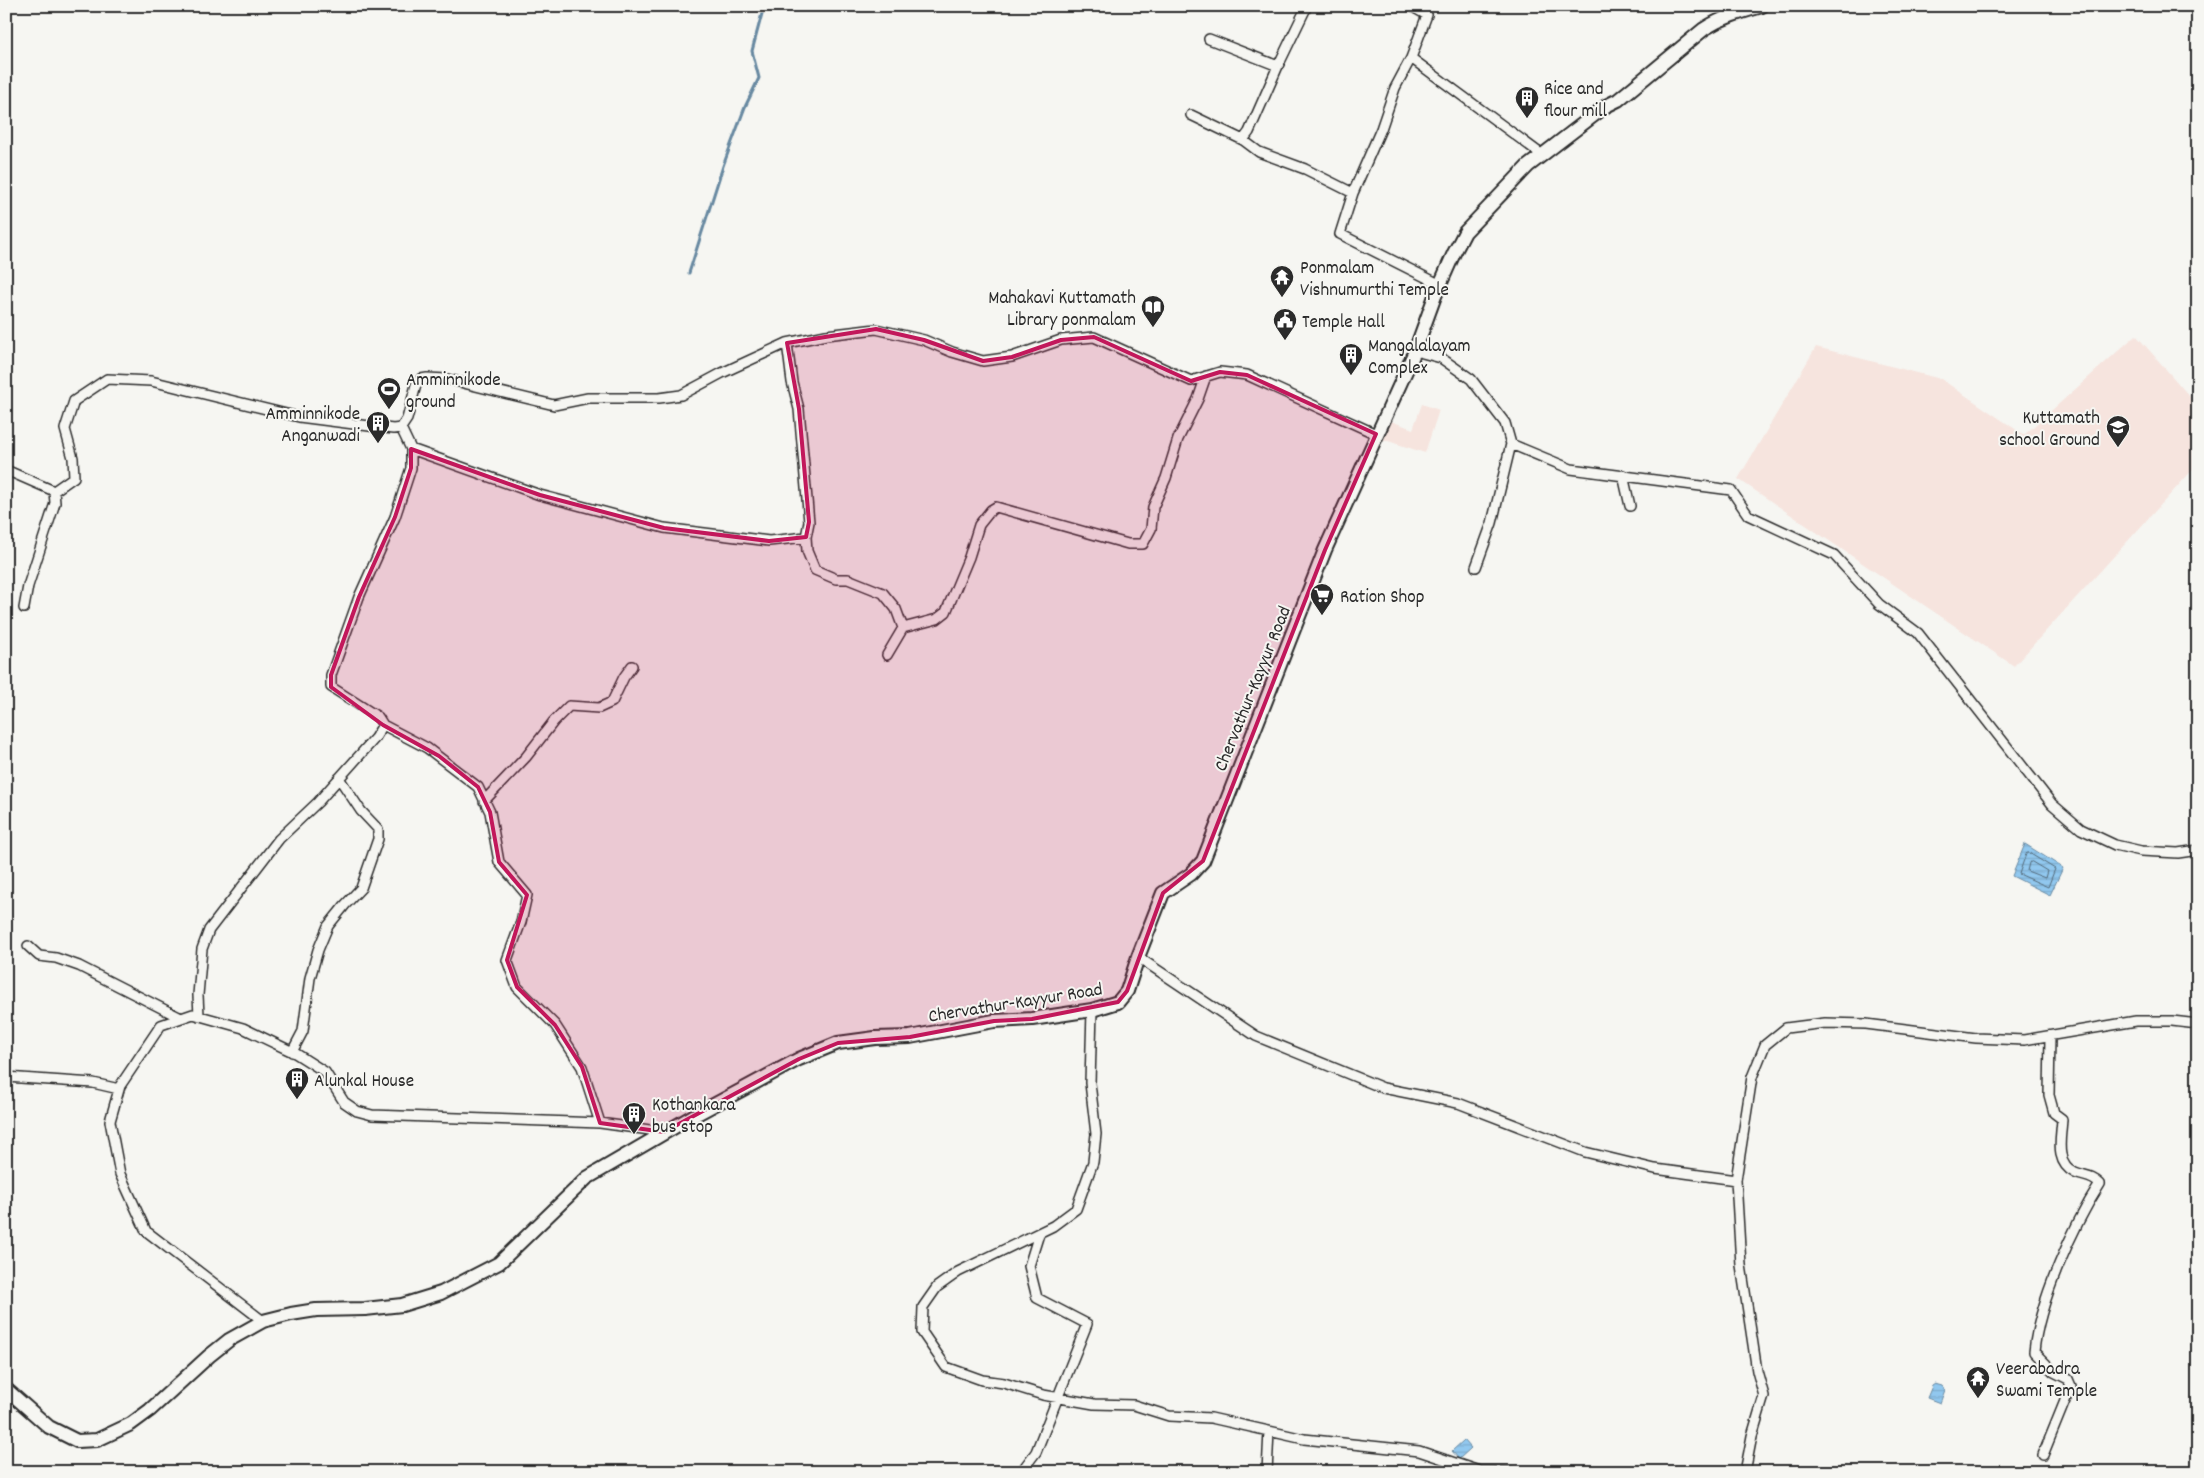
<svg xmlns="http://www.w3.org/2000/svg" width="2204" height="1478" viewBox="0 0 2204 1478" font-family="Dekko,sans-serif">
	<defs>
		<pattern id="water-rules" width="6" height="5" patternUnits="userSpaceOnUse" patternTransform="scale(1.25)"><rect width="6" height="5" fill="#91c8ef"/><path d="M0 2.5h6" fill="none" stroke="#7daccd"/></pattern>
	</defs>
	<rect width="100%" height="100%" fill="#f6f6f2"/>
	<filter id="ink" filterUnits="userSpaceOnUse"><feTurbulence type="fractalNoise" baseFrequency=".02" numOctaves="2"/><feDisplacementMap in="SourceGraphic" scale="10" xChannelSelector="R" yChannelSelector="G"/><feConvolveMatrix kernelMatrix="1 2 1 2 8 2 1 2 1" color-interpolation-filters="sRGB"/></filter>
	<g filter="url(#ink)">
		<!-- built -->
		<path fill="#f6e4de" d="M 2136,335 L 2198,406 L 2198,464 L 2014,666 L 1738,479 L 1816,347 L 1941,379 L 2024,435 Z
			M 1422,404 L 1439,410 L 1425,453 L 1382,439 L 1388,420 L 1413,429 Z"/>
		<!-- water -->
		<path fill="url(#water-rules)" stroke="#6889a1" d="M 2025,844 L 2063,868 L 2050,895 L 2012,876 Z
			M 1935,1384 L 1942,1386 L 1945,1390 L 1940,1403 L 1927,1398 L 1932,1386 Z
			M 1464,1440 L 1471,1448 L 1459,1459 L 1452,1451 Z"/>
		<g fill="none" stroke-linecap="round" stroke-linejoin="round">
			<!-- shore -->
			<path stroke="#546a79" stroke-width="1" d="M 2029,853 L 2055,869 L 2048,887 L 2019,874 L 2026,854 Z
				M 2032,862 L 2047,871 L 2045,878 L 2027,871 L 2029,863 Z"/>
			<!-- stream -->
			<path stroke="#6889a1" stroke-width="3" d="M 6,7 L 9,6
				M 689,273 L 723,166 L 745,107 L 759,78 L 752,51 L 764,6"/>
			<!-- minor casing -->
			<g stroke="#2b2b2b" stroke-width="12">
				<path id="minor" d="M 1411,6 L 1427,15 L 1411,58 L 1541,154
					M 1209,39 L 1278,66 L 1307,6
					M 1411,58 L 1395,88 L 1381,129 L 1353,193 L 1340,234 L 1439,284
					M 1191,115 L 1243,140 L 1249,132 L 1278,66
					M 1243,140 L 1259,152 L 1305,169 L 1353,193
					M 1415,351 L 1441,358 L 1471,379 L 1505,423 L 1511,444 L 1571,469 L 1731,490 L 1748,515 L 1834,555 L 1879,604 L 1918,633 L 2052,804 L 2081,829 L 2115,845 L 2141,851 L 2178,853 L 2198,850
					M 411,449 L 540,495 L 664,528 L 769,541 L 806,537 L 809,522 L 799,409 L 792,382 L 787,343
					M 6,470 L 54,491 L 74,477 L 73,458 L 65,429 L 74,401 L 107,379 L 151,381 L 299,417 L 393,429 L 401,428 L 407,419 L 416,385 L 421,379 L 427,378 L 447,379 L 554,405 L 588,398 L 659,398 L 681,395 L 722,373 L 787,343 L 826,335 L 876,329 L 924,340 L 952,352 L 983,361 L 1012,357 L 1061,340 L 1094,337 L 1191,381 L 1220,372 L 1247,375 L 1376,434
					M 1623,475 L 1630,506
					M 806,537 L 807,551 L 815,570 L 836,579 L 848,579 L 883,593 L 896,609 L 903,628
					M 1476,567 L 1492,523 L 1511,444
					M 24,608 L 28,586 L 55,503 L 54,491
					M 887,655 L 903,628 L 937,619 L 946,612 L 969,557 L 979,525 L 991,510 L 996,507 L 1128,544 L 1143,544 L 1151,529 L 1153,507 L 1166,478 L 1178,439 L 1198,399 L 1206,376
					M 383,725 L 427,748 L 478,787 L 490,812 L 499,862 L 527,895 L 521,922 L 507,960 L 517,987 L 555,1025 L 582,1067 L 600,1123
					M 484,801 L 526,757 L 554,721 L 569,706 L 599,708 L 612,702 L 624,677 L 632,666
					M 28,946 L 39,956 L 56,958 L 79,966 L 181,1018
					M 1138,957 L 1256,1036 L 1383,1088 L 1458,1103 L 1585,1152 L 1655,1169 L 1736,1180
					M 1092,1010 L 1090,1083 L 1096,1134 L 1093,1162 L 1076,1209 L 1053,1226 L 958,1272 L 937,1287 L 923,1307 L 922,1332 L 946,1367 L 982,1380 L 1004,1383 L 1043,1395 L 1094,1404 L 1134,1405 L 1169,1416 L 1211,1418 L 1304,1439 L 1419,1451 L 1479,1471 L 1513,1472
					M 199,1016 L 198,995 L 202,949 L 209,930 L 279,839 L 318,802 L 375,738 L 383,725 L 378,717 L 331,687 L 331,675 L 359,597 L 395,517 L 411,468 L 411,449 L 401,428
					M 292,1052 L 303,1031 L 310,978 L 318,950 L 328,926 L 345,905 L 361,888 L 378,839 L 378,829 L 361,811 L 339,778
					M 6,1077 L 93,1083 L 119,1089
					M 263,1321 L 146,1231 L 120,1174 L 110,1121 L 120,1086 L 161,1025 L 193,1014 L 243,1028 L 295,1053 L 325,1072 L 344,1102 L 357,1111 L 372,1115 L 600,1123 L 664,1132
					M 2043,1455 L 2071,1386 L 2068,1379 L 2054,1372 L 2034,1352 C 2038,1304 2074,1224 2100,1184 C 2092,1176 2085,1177 2075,1173 C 2054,1162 2061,1139 2062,1119 L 2054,1113 L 2049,1095 L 2050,1036
					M 1021,1472 L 1036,1452 L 1087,1324 L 1037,1298 L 1029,1266 L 1039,1234
					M 1267,1472 L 1269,1431
					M 1745,1472 L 1752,1436 L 1764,1396 L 1757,1371 L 1741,1265 L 1736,1180 L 1752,1077 L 1765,1045 L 1786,1028 L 1825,1023 L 1866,1024 L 1976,1038 L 2024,1040 L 2136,1021 L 2172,1021 L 2198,1024"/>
			</g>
			<!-- secondary casing -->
			<g stroke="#2b2b2b" stroke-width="16">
				<path id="secondary" d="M 6,1389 L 49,1427 L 77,1441 L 97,1440 L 131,1424 L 150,1410 L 209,1356 L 229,1340 L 263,1321 L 291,1314 L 316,1310 L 365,1309 L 402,1305 L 441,1293 L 499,1263 L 587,1178 L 695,1115 L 799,1059 L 838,1043 L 875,1038 L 910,1037 L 994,1021 L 1032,1019 L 1092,1010 L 1118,1002 L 1127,991 L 1138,957 L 1163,893 L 1191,874 L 1203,861 L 1325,550 L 1415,351 L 1435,296 L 1454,253 L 1465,232 L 1528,166 L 1606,106 L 1618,100 L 1704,29 C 1723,17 1741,12 1762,6"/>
			</g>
			<!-- minor -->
			<use href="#minor" stroke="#f6f6f2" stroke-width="9"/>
			<!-- secondary -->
			<use href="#secondary" stroke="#f6f6f2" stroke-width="12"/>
		</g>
	</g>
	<!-- marked area -->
	<path fill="#c2185b" fill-opacity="0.2" stroke="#c2185b" stroke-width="4" stroke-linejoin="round" d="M 876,329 L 924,340 L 983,361 L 1012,357 L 1061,340 L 1094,337 L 1191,381 L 1220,372 L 1247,375 L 1376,434 L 1325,550 L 1203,861 L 1163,893 L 1127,991 L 1118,1002 L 1032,1019 L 994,1021 L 910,1037 L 838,1043 L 799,1059 L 664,1132 L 600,1123 L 582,1067 L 555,1025 L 517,987 L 507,960 L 527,895 L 499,862 L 490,812 L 478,787 L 439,756 L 383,725 L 331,687 L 331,675 L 359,597 L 395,517 L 411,468 L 411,449 L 540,495 L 664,528 L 769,541 L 806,537 L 809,522 L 799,409 L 787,343 Z"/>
	<!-- icons -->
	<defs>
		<g id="building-pin" transform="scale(1.25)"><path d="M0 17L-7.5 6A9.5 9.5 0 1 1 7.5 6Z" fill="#2b2b2b" stroke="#f6f6f2"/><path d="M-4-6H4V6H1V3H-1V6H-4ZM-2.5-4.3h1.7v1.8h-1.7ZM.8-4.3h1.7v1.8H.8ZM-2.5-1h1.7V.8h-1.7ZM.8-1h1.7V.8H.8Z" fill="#fff"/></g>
		<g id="temple-pin" transform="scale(1.25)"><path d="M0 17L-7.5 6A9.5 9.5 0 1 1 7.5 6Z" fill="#2b2b2b" stroke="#f6f6f2"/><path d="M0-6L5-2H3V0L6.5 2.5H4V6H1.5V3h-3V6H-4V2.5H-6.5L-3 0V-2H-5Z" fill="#fff"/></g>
		<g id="library-pin" transform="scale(1.25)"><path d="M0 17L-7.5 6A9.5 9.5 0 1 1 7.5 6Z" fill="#2b2b2b" stroke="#f6f6f2"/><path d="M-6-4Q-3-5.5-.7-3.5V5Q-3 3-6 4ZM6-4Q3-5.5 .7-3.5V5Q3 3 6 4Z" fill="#fff"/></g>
		<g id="civic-pin" transform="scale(1.25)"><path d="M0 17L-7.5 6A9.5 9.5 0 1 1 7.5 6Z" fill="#2b2b2b" stroke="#f6f6f2"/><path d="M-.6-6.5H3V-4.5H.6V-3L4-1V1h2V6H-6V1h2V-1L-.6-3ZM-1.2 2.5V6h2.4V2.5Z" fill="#fff"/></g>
		<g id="stadium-pin" transform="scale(1.25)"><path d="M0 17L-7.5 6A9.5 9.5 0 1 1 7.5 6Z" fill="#2b2b2b" stroke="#f6f6f2"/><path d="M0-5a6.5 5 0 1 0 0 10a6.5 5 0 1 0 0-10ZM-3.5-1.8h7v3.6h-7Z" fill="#fff"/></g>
		<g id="school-pin" transform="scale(1.25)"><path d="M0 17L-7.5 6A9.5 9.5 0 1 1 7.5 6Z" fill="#2b2b2b" stroke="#f6f6f2"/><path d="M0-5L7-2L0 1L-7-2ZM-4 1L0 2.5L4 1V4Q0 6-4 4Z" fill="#fff"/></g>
		<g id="supermarket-pin" transform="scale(1.25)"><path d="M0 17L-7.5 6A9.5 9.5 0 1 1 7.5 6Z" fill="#2b2b2b" stroke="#f6f6f2"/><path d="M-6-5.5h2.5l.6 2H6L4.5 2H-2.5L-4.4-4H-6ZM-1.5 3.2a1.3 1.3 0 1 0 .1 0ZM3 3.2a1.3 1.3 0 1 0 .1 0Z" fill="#fff"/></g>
	</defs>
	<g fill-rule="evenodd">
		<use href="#building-pin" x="1527" y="98"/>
		<use href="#temple-pin" x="1282" y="277"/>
		<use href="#library-pin" x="1153" y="307"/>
		<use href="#civic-pin" x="1285" y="320"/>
		<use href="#building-pin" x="1351" y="355"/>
		<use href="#stadium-pin" x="389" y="389"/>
		<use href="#building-pin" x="378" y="423"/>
		<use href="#school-pin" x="2118" y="427"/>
		<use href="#supermarket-pin" x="1322" y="595"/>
		<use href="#building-pin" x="297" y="1079"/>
		<use href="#building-pin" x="634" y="1114"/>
		<use href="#temple-pin" x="1978" y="1378"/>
	</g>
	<g text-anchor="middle" stroke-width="4" stroke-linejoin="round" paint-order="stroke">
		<!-- poi labels -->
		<g font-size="19" fill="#2b2b2b" stroke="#f6f6f2" text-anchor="start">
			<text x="1544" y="94">Rice and<tspan x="1544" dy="22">flour mill</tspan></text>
			<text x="1300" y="273">Ponmalam<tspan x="1300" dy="22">Vishnumurthi Temple</tspan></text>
			<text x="1136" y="303" text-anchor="end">Mahakavi Kuttamath<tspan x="1136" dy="22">Library ponmalam</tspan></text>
			<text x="1302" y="327">Temple Hall</text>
			<text x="1368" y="351">Mangalalayam<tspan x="1368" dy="22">Complex</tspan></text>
			<text x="406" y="385">Amminnikode<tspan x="406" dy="22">ground</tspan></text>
			<text x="360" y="419" text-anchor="end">Amminnikode<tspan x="360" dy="22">Anganwadi</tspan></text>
			<text x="2100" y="423" text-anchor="end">Kuttamath<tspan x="2100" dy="22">school Ground</tspan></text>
			<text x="1340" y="602">Ration Shop</text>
			<text x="314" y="1086">Alunkal House</text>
			<text x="652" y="1110">Kothankara<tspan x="652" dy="22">bus stop</tspan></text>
			<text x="1996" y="1374">Veerabadra<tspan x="1996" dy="22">Swami Temple</tspan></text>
		</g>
		<!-- street labels -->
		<g font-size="19" fill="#2b2b2b" stroke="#f6f6f2">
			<text transform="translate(1251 688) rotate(-68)" y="7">Chervathur-Kayyur Road</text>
			<text transform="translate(1015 1001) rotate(-9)" y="7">Chervathur-Kayyur Road</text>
		</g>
	</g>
	<!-- margin -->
	<rect width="2204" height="1478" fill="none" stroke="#f6f6f2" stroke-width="25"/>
	<rect x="12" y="12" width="2179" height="1453" fill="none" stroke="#2b2b2b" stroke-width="2" filter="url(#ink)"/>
</svg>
